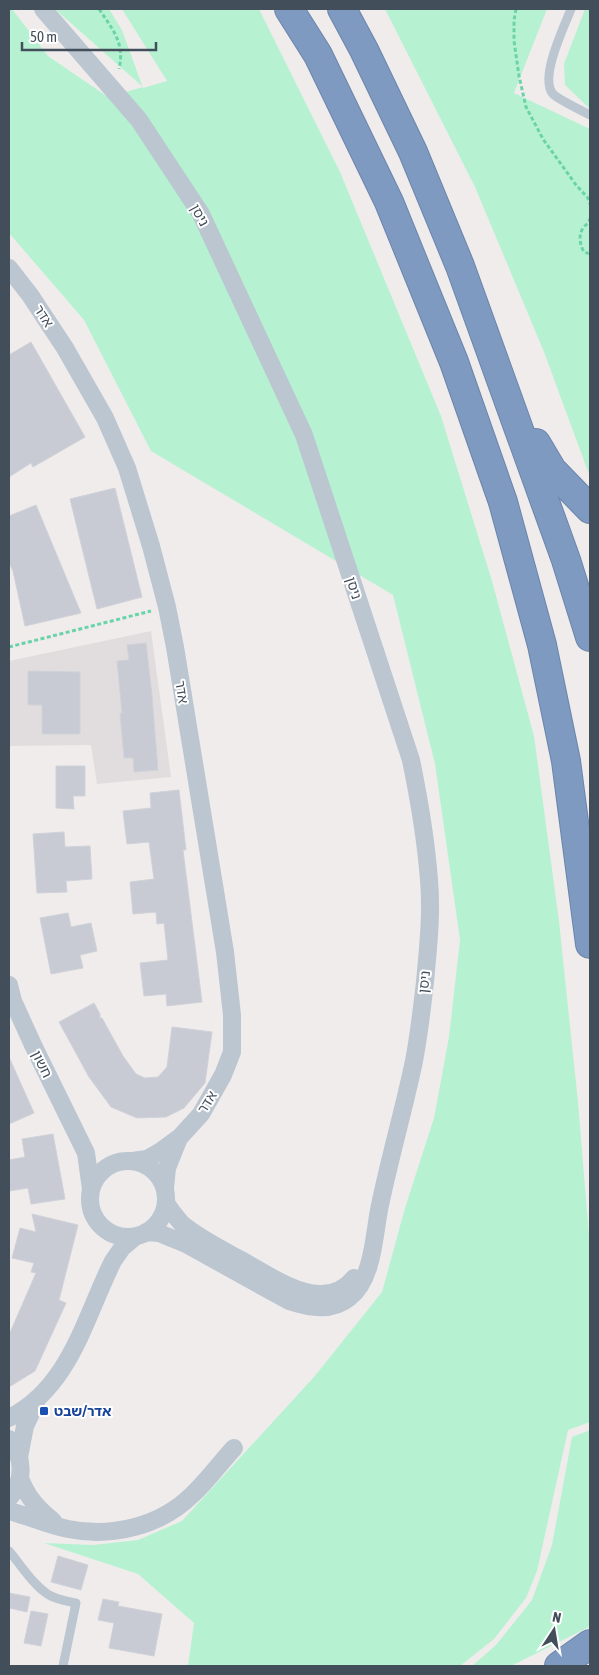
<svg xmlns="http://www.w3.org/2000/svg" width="599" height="1675" viewBox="0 0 599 1675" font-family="'Asap Condensed','Noto Sans Hebrew',sans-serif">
	<rect width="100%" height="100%" fill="#f0ecec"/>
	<!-- education -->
	<path fill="#e1ddde" d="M 151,631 L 171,777 L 97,784 L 91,745 L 9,746 L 9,661 Z"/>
	<!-- green -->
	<path fill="#b6f2d2" d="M 9,9 L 12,9 L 48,56 L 108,97 L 143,87 L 55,9 L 109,9 L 122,30 L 143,88 L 167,81 L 122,9 L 259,9 L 340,172 L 441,416 L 492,581 L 534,736 L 559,921 L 578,1102 L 590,1248 L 590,1422 L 568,1430 L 537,1571 L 526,1598 L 494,1639 L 460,1666 L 188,1666 L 194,1623 L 138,1574 L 44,1543 L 93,1545 L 138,1540 L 182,1521 L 314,1377 L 382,1292 L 405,1208 L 434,1118 L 449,1037 L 460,940 L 435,764 L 393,595 L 151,451 L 84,320 L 9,233 Z
		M 385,9 L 547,9 L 514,93 L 590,129 L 590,477 L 544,352 L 475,187 Z
		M 585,9 L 590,9 L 590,109 L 565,85 L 564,64 Z
		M 590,1430 L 590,1626 L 587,1628 L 511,1666 L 472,1666 L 496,1645 L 532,1600 L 552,1545 L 572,1437 Z"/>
	<!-- building -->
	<path fill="#c8cbd3" stroke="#d0d2d9" d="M 31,342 L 85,437 L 33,467 L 31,463 L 9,477 L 9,355 Z
		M 115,488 L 142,597 L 97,609 L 70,499 Z
		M 36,505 L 81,613 L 25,626 L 13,571 L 9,562 L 9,516 Z
		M 146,643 L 152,695 L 158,770 L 134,772 L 133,758 L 124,758 L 120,713 L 122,713 L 117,661 L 129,660 L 127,645 Z
		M 28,671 L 80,672 L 80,734 L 42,734 L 42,705 L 28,705 Z
		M 56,766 L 85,766 L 85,796 L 73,796 L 74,809 L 56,808 Z
		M 179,790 L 186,850 L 183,850 L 202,1002 L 167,1006 L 166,994 L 144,996 L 140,963 L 168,960 L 164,923 L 157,924 L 156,912 L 133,914 L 130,882 L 154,879 L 149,842 L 127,844 L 123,811 L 151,808 L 150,793 Z
		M 64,832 L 65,847 L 90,846 L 92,879 L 66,881 L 67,892 L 37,893 L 33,834 Z
		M 68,913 L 71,927 L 91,923 L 97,951 L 80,955 L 83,968 L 51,974 L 40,918 Z
		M 94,1003 L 100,1014 L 100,1018 L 102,1018 L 123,1056 L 136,1074 L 145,1078 L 158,1077 L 167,1067 L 172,1027 L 212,1032 L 205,1083 L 184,1108 L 166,1117 L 137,1118 L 111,1107 L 89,1077 L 59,1022 Z
		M 9,1057 L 34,1113 L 9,1124 Z
		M 53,1134 L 65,1199 L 31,1204 L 28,1188 L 9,1191 L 9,1160 L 25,1157 L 22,1139 Z
		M 32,1214 L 78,1225 L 59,1300 L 66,1303 L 35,1371 L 9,1387 L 9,1335 L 36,1273 L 31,1272 L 34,1263 L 12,1258 L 20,1228 L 36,1232 Z
		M 58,1556 L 88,1565 L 81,1590 L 51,1582 Z
		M 9,1593 L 30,1597 L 27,1612 L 9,1608 Z
		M 103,1599 L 119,1602 L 118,1606 L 162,1614 L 154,1656 L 109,1648 L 114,1623 L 98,1620 Z
		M 31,1611 L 48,1614 L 41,1646 L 24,1643 Z"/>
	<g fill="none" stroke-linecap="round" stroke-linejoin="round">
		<!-- highway casing -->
		<g stroke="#6b85ac" stroke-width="30">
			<path id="highway" d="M 289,9 L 318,55 L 389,202 L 454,362 L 503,502 L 542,645 L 566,761 L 590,944
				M 342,9 L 364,50 L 413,152 L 460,266 L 566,560 L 590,637
				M 536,443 L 552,470 L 590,509
				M 559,1666 L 590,1644"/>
		</g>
		<!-- path -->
		<path stroke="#6bd3a8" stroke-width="3" stroke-dasharray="4 2.5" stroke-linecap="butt" d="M 99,9 C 113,30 125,43 119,69
			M 516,9 L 514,20 L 514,41 L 519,76 L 526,107 L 543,139 L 576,185 L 588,198 L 590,204
			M 590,218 C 589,224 586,224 583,228 C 578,236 580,245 584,252 L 590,254
			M 9,647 L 151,611"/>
		<!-- lane -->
		<path stroke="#bbc6d0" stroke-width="9" d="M 571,9 C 564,27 539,78 553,94 C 558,99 582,111 590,115
			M 9,1551 C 21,1565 33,1585 49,1595 C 58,1600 67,1601 76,1603 L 63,1666"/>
		<!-- street -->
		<path stroke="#bbc6d0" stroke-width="18" d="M 43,9 L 139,120 L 201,214 L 304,435 L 411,760 C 419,799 426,840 429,880 C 432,914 428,948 425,982 C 422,1008 419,1035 414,1061 C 404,1109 390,1157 380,1205 C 374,1232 374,1278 350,1297 C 332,1312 310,1308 289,1301 L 186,1244 L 159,1233 L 146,1232
			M 9,268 L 30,295 L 65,348 L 105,418 L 127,468 L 151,546 L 167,607 L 175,647 L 225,952 L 232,1015 L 232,1052 L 223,1075 L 201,1114 L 180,1137 L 161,1151 L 147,1159 L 133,1161
			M 9,985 L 13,1001 L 33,1045 L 86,1153 L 91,1189
			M90 1199a38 38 0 1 1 76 0a38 38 0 1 1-76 0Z
			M 165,1188 L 167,1168 L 179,1138
			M 166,1203 C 171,1211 176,1217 182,1224 C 200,1239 221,1249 241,1260 C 263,1272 296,1295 321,1294 C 335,1294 346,1288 354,1278
			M 9,1418 C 70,1388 85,1317 113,1261 L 122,1248 L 136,1236
			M 9,1439 C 24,1457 25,1481 9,1498
			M 19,1457 L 25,1426 L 36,1403
			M 20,1478 C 27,1497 38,1509 53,1521
			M 9,1511 C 28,1516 48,1525 68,1529 C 112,1538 161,1526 193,1494 C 208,1480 220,1463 234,1448"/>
		<!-- highway -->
		<use href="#highway" stroke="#7f9ac0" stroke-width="28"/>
	</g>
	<!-- markers -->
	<rect fill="#1a4fb4" stroke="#fff" stroke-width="2" x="39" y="1406" width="10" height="10" rx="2.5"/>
	<g text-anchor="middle" stroke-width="4" stroke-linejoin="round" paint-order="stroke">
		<!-- street labels -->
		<g font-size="14" fill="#434e5b" stroke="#fff">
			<text transform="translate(200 215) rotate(61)" y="5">ניסן</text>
			<text transform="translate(44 316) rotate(57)" y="5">אדר</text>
			<text transform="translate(354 588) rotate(72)" y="5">ניסן</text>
			<text transform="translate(182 692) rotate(81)" y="5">אדר</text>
			<text transform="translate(424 982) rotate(-84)" y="5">ניסן</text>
			<text transform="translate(42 1064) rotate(64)" y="5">חשון</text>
			<text transform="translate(207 1102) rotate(-58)" y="5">אדר</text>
		</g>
		<!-- transit labels -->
		<g font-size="14" font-weight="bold" fill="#164399" stroke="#fff" text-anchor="start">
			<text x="54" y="1416">אדר/שבט</text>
		</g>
	</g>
	<!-- border -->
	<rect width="599" height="1675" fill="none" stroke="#434e5b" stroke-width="20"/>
	<!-- north arrow -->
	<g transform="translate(554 1630) rotate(12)" stroke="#ffffff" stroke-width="4" paint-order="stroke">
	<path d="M0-4L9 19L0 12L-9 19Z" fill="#434e5b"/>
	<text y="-8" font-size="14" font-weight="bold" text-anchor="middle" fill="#434e5b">N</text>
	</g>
	<!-- scale -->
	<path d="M22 42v8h134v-8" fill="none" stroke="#434e5b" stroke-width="2.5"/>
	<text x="30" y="42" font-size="15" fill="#434e5b" stroke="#ffffff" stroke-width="4" paint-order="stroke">50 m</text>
</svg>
